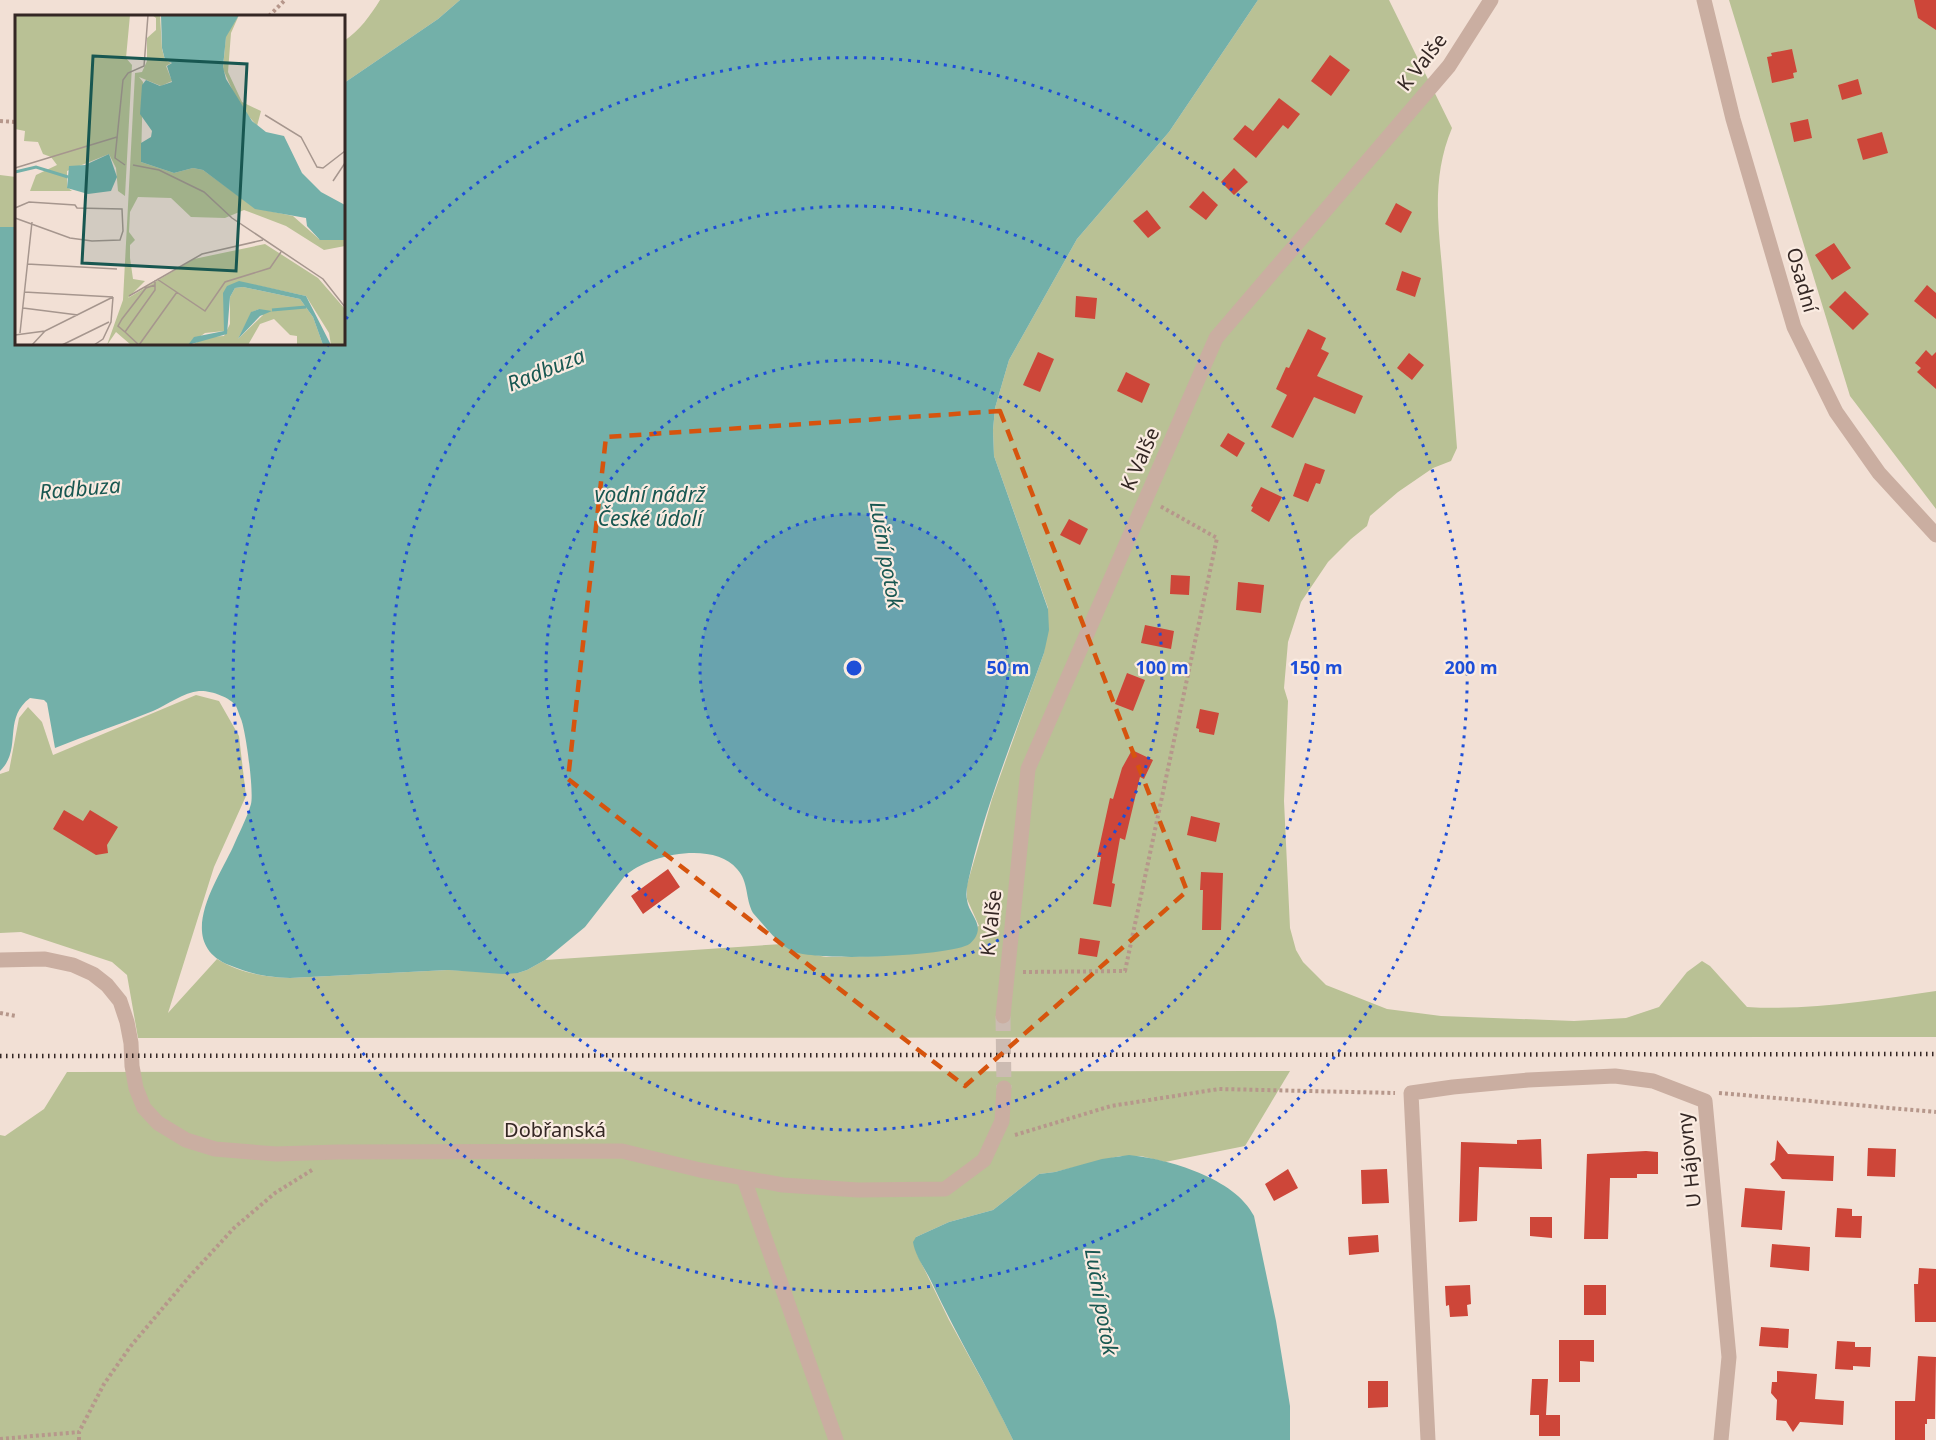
<svg xmlns="http://www.w3.org/2000/svg" width="1936" height="1440" viewBox="0 0 1936 1440" font-family="'Noto Sans',sans-serif">
	<rect width="100%" height="100%" fill="#f2e0d5"/>
	<!-- green -->
	<path fill="#b9c195" d="M 380,0 L 460,0 L 438,19 L 344,83 L 344,41 C 360,30 370,16 380,0 Z
		M 1258,0 L 1389,0 L 1452,128 C 1429,183 1440,234 1444,291 C 1449,343 1453,396 1457,448 L 1451,461 L 1433,468 L 1398,492 L 1370,516 L 1367,526 L 1351,539 L 1328,562 L 1301,602 L 1288,642 L 1284,688 L 1288,701 L 1284,801 L 1290,928 L 1296,950 L 1303,962 L 1326,985 L 1387,1009 L 1441,1016 L 1574,1021 L 1626,1018 L 1659,1007 L 1687,972 L 1702,961 L 1710,966 L 1747,1007 C 1807,1011 1876,1000 1936,991 L 1936,1037 L 138,1038 L 127,975 L 112,962 L 21,932 L 0,933 L 0,774 L 9,771 L 19,718 L 28,707 L 42,722 L 53,755 L 196,695 L 219,701 L 239,736 L 246,796 L 214,867 L 168,1013 L 217,959 C 240,973 264,977 290,978 L 448,970 L 518,973 L 527,970 L 545,960 L 782,944 L 794,951 L 826,957 L 884,956 L 979,926 L 967,899 L 967,885 L 992,799 L 1044,653 L 1048,608 L 994,456 L 993,430 L 995,408 L 1009,360 L 1077,239 L 1169,132 Z
		M 1729,0 L 1936,0 L 1936,509 L 1850,396 Z
		M 0,175 L 16,177 L 16,227 L 0,227 Z
		M 1290,1071 L 1245,1146 L 1165,1162 L 1141,1156 L 1120,1156 L 1055,1172 L 1039,1174 L 993,1210 L 949,1222 L 916,1237 L 917,1254 L 949,1320 L 998,1409 L 1013,1440 L 0,1440 L 0,1135 L 5,1136 L 44,1109 L 67,1072 Z"/>
	<!-- water -->
	<path fill="#73b0a9" d="M 460,0 L 1258,0 L 1169,132 L 1077,239 L 1009,360 L 995,408 L 993,430 L 994,456 L 1048,609 L 1049,630 L 1044,653 C 1019,724 989,795 971,869 C 969,879 965,890 967,900 C 969,915 984,923 975,938 C 972,942 969,945 965,946 C 940,956 816,962 792,951 C 777,943 765,926 753,913 C 745,898 749,882 737,869 C 714,841 648,854 624,877 L 585,927 L 545,960 L 527,970 L 518,973 L 503,974 L 448,970 L 290,978 C 266,977 251,974 229,965 C 174,942 217,881 233,847 C 239,833 247,818 251,804 C 254,792 246,731 241,719 C 239,715 238,710 236,706 C 230,697 210,690 199,691 C 184,692 167,705 153,711 C 121,724 87,735 55,748 L 47,703 L 44,700 L 30,698 C 2,719 23,749 0,771 L 0,227 L 16,227 L 16,344 L 344,344 L 344,83 L 438,19 Z
		M 1129,1155 C 1168,1159 1235,1178 1254,1216 L 1276,1321 L 1290,1406 L 1290,1440 L 1013,1440 C 988,1387 957,1337 932,1283 C 926,1270 915,1256 913,1242 L 916,1237 L 949,1222 L 993,1210 L 1039,1174 L 1055,1172 L 1102,1159 Z"/>
	<!-- building -->
	<path fill="#cd4639" d="M 1914,0 L 1936,0 L 1936,30 L 1918,18 Z
		M 1792,49 L 1797,72 L 1793,73 L 1794,78 L 1772,83 L 1767,57 L 1772,56 L 1771,53 Z
		M 1330,55 L 1350,70 L 1331,96 L 1311,81 Z
		M 1858,79 L 1862,94 L 1842,100 L 1838,85 Z
		M 1279,98 L 1300,114 L 1288,129 L 1283,125 L 1256,158 L 1233,139 L 1245,125 L 1253,131 Z
		M 1808,119 L 1812,138 L 1794,142 L 1790,123 Z
		M 1882,132 L 1888,153 L 1863,160 L 1857,139 Z
		M 1234,168 L 1248,182 L 1234,195 L 1221,182 Z
		M 1203,191 L 1218,205 L 1206,220 L 1189,207 Z
		M 1396,203 L 1412,212 L 1401,233 L 1385,224 Z
		M 1147,210 L 1161,228 L 1148,238 L 1133,221 Z
		M 1834,243 L 1851,268 L 1832,280 L 1815,255 Z
		M 1402,271 L 1421,278 L 1415,297 L 1396,290 Z
		M 1927,285 L 1936,293 L 1936,319 L 1914,301 Z
		M 1845,291 L 1869,314 L 1853,330 L 1829,307 Z
		M 1076,296 L 1097,298 L 1095,319 L 1075,317 Z
		M 1308,329 L 1326,338 L 1321,349 L 1329,353 L 1317,376 L 1363,396 L 1355,414 L 1314,397 L 1293,438 L 1271,427 L 1287,395 L 1276,389 L 1286,367 L 1289,368 Z
		M 1926,350 L 1932,356 L 1936,352 L 1936,389 L 1917,372 L 1921,368 L 1915,363 Z
		M 1038,352 L 1054,359 L 1040,392 L 1023,385 Z
		M 1409,353 L 1424,365 L 1412,380 L 1397,368 Z
		M 1126,372 L 1150,384 L 1142,403 L 1117,391 Z
		M 1228,433 L 1245,443 L 1237,457 L 1220,446 Z
		M 1305,463 L 1325,470 L 1320,484 L 1316,483 L 1308,502 L 1293,496 Z
		M 1261,487 L 1282,497 L 1269,522 L 1251,511 L 1253,507 L 1251,506 Z
		M 1069,519 L 1088,529 L 1080,545 L 1060,535 Z
		M 1171,575 L 1190,576 L 1189,595 L 1170,594 Z
		M 1238,582 L 1264,585 L 1261,613 L 1236,610 Z
		M 1145,625 L 1174,631 L 1171,649 L 1141,643 Z
		M 1127,673 L 1145,680 L 1133,711 L 1115,704 Z
		M 1200,709 L 1219,713 L 1214,735 L 1199,732 L 1199,729 L 1196,728 Z
		M 1132,750 L 1153,760 L 1144,779 L 1140,777 L 1125,840 L 1120,838 L 1112,883 L 1115,884 L 1111,907 L 1093,904 L 1101,857 L 1097,857 L 1110,798 L 1113,799 L 1122,768 Z
		M 64,810 L 83,821 L 90,810 L 118,827 L 107,845 L 108,853 L 96,855 L 53,829 Z
		M 1191,816 L 1220,823 L 1216,842 L 1187,835 Z
		M 668,869 L 680,887 L 643,914 L 631,896 Z
		M 1201,872 L 1223,873 L 1221,930 L 1202,930 L 1203,890 L 1200,890 Z
		M 1080,938 L 1100,941 L 1097,957 L 1078,954 Z
		M 1541,1139 L 1542,1169 L 1479,1167 L 1477,1221 L 1459,1222 L 1461,1142 L 1517,1144 L 1517,1140 Z
		M 1777,1140 L 1788,1154 L 1834,1156 L 1833,1181 L 1782,1179 L 1770,1164 L 1775,1160 Z
		M 1868,1148 L 1896,1149 L 1895,1177 L 1867,1176 Z
		M 1646,1151 L 1658,1152 L 1658,1174 L 1637,1174 L 1637,1178 L 1610,1178 L 1608,1239 L 1584,1239 L 1587,1154 Z
		M 1288,1169 L 1298,1188 L 1274,1201 L 1265,1184 Z
		M 1387,1169 L 1389,1203 L 1362,1204 L 1361,1170 Z
		M 1745,1188 L 1785,1191 L 1782,1230 L 1741,1227 Z
		M 1837,1208 L 1852,1209 L 1852,1216 L 1862,1216 L 1861,1238 L 1835,1237 Z
		M 1530,1217 L 1552,1217 L 1552,1238 L 1530,1236 Z
		M 1378,1235 L 1379,1252 L 1349,1255 L 1348,1237 Z
		M 1772,1244 L 1810,1247 L 1809,1271 L 1770,1267 Z
		M 1919,1268 L 1936,1269 L 1936,1322 L 1915,1322 L 1914,1284 L 1918,1284 Z
		M 1470,1285 L 1471,1304 L 1467,1305 L 1468,1316 L 1450,1317 L 1449,1305 L 1446,1306 L 1445,1286 Z
		M 1584,1285 L 1606,1285 L 1606,1315 L 1584,1315 Z
		M 1761,1327 L 1789,1329 L 1788,1348 L 1759,1346 Z
		M 1559,1340 L 1594,1340 L 1594,1362 L 1580,1361 L 1580,1382 L 1559,1382 Z
		M 1837,1341 L 1855,1342 L 1855,1347 L 1871,1347 L 1870,1367 L 1853,1366 L 1853,1370 L 1835,1369 Z
		M 1918,1356 L 1936,1357 L 1935,1419 L 1927,1419 L 1927,1424 L 1925,1424 L 1925,1440 L 1895,1440 L 1895,1401 L 1915,1401 Z
		M 1777,1371 L 1817,1374 L 1815,1399 L 1844,1401 L 1843,1425 L 1800,1422 L 1793,1432 L 1786,1421 L 1776,1420 L 1777,1400 L 1771,1393 L 1772,1382 L 1777,1382 Z
		M 1532,1379 L 1548,1379 L 1546,1415 L 1560,1415 L 1560,1436 L 1539,1436 L 1539,1415 L 1530,1415 Z
		M 1368,1381 L 1388,1381 L 1388,1407 L 1368,1408 Z"/>
	<g fill="none" stroke-linecap="round" stroke-linejoin="round">
		<!-- minor-tunnel -->
		<path stroke="#ccbbb2" stroke-width="15" stroke-dasharray="15 8" stroke-linecap="butt" d="M 1003,1016 L 1004,1088"/>
		<!-- path -->
		<path stroke="#b6978b" stroke-width="4" stroke-dasharray="3 3" stroke-linecap="butt" d="M 269,16 L 285,0
			M 0,121 L 16,122
			M 1023,972 L 1125,971 L 1217,538 L 1160,506
			M 0,1013 L 16,1016
			M 1719,1093 L 1936,1112
			M 1015,1135 L 1111,1106 L 1219,1089 L 1395,1093
			M 0,1439 L 79,1432
			M 79,1440 L 79,1432 L 104,1384 L 130,1347 L 189,1277 L 234,1228 L 275,1193 L 312,1170"/>
		<!-- minor -->
		<path stroke="#caaea1" stroke-width="15" d="M 1704,0 L 1733,119 L 1794,327 L 1836,412 L 1879,473 L 1936,535
			M 0,960 L 45,959 L 73,965 L 93,974 L 107,985 L 120,1001 L 127,1022 L 131,1043 L 132,1066 L 136,1088 L 144,1108 L 158,1123 L 186,1140 L 215,1149 L 276,1154 L 337,1152 L 622,1151 L 700,1170 L 783,1185 L 858,1190 L 945,1189 L 984,1160 L 1002,1121 L 1004,1088
			M 1003,1016 L 1028,769 L 1216,338 L 1449,66 L 1491,0
			M 744,1179 L 836,1440
			M 1428,1440 L 1411,1093 L 1453,1087 L 1528,1080 L 1615,1076 L 1653,1081 L 1705,1101 L 1729,1357 L 1721,1440"/>
		<!-- rail -->
		<path stroke="#342724" stroke-width="4.5" stroke-dasharray="1.5 4.5" stroke-linecap="butt" d="M 0,1056 L 1936,1054"/>
	</g>
	<!-- marked area -->
	<path fill="none" stroke="#d6540e" stroke-width="4.5" stroke-dasharray="12 8" stroke-linejoin="round" d="M 1000,411 L 1187,891 L 965,1086 L 568,779 L 606,437 Z"/>
	<!-- distance rings -->
	<circle cx="854" cy="668" r="154" fill="#1d4ed8" fill-opacity=".12"/>
	<g fill="none" stroke="#1d4ed8" stroke-width="3" stroke-dasharray="3 6">
		<circle cx="854" cy="668" r="154"/>
		<circle cx="854" cy="668" r="308"/>
		<circle cx="854" cy="668" r="462"/>
		<path d="M346 319A617 617 0 1 1 328 346"/>
	</g>
	<g text-anchor="middle" stroke-width="4.5" stroke-linejoin="round" paint-order="stroke">
		<!-- street labels -->
		<g font-size="20" fill="#342724" stroke="#faebe1">
			<text transform="translate(1422 62) rotate(-52)" y="7">K Valše</text>
			<text transform="translate(1802 280) rotate(74)" y="7">Osadní</text>
			<text transform="translate(1140 459) rotate(-66)" y="7">K Valše</text>
			<text transform="translate(991 923) rotate(-84)" y="7">K Valše</text>
			<text x="555" y="1137">Dobřanská</text>
			<text transform="translate(1689 1160) rotate(-96)" y="7">U Hájovny</text>
		</g>
		<!-- water labels -->
		<g font-size="21" font-style="italic" fill="#185751" stroke="#faebe1">
			<text transform="translate(546 370) rotate(-22)" y="7">Radbuza</text>
			<text transform="translate(80 489) rotate(-5)" y="7">Radbuza</text>
			<text x="650" y="502">vodní nádrž<tspan x="650" dy="24">České údolí</tspan></text>
			<text transform="translate(886 555) rotate(80)" y="7">Luční potok</text>
			<text transform="translate(1101 1302) rotate(80)" y="7">Luční potok</text>
		</g>
	</g>
	<!-- overview -->
	<g transform="translate(15 15)">
		<rect width="330" height="330" fill="#f2e0d5"/>
		<path d="M 0,0 L 115,0 L 111,43 L 117,50 L 110,181 L 103,176 L 101,153 L 94,139 L 52,156 L 52,172 L 57,176 L 15,176 L 21,160 L 42,150 L 36,142 L 28,139 L 23,127 L 9,126 L 10,116 L 0,114 ZM 137,0 L 145,0 L 147,34 L 150,45 L 156,48 L 151,51 L 157,66 L 146,71 L 124,62 L 128,67 L 126,147 L 159,158 L 178,153 L 188,155 L 240,193 L 278,201 L 304,224 L 330,225 L 330,231 L 309,235 L 271,211 L 229,195 L 210,203 L 176,202 L 156,183 L 123,182 L 115,197 L 114,217 L 120,225 L 115,230 L 115,243 L 118,264 L 130,266 L 113,283 L 179,244 L 250,229 L 303,263 L 330,294 L 330,330 L 316,330 L 314,318 L 291,281 L 240,270 L 212,271 L 209,316 L 190,318 L 173,330 L 116,330 L 101,317 L 92,330 L 108,285 L 120,58 L 127,57 L 132,46 L 132,23 L 141,15 L 141,3 ZM 224,0 L 216,18 L 213,57 L 227,87 L 246,96 L 242,111 L 224,90 L 208,54 L 211,20 ZM 228,272 L 285,284 L 298,302 L 308,330 L 282,330 L 282,321 L 275,320 L 259,304 L 245,309 L 233,330 L 177,330 L 191,322 L 209,321 L 215,309 L 215,282 L 220,273 ZM 244,294 L 248,300 L 223,324 L 237,297 Z" fill="#b9c195" fill-rule="evenodd"/>
		<path d="M 146,0 L 224,0 L 211,22 L 208,52 L 211,64 L 237,106 L 251,117 L 269,121 L 287,158 L 306,177 L 330,190 L 330,225 L 305,225 L 292,211 L 291,203 L 240,194 L 188,155 L 178,153 L 159,158 L 126,147 L 126,128 L 136,122 L 137,116 L 125,99 L 127,70 L 131,65 L 145,71 L 157,67 L 152,51 L 157,48 L 150,45 L 147,33 ZM 94,139 L 102,162 L 96,176 L 73,179 L 52,173 L 54,151 L 70,150 ZM 224,266 L 291,281 L 316,330 L 308,330 L 298,302 L 285,284 L 228,272 L 220,273 L 215,282 L 212,319 L 173,330 L 179,322 L 209,316 L 208,278 L 212,271 ZM 244,294 L 257,296 L 245,301 L 223,324 L 236,297 Z" fill="#73b0a9"/>
		<path fill="none" stroke="#73b0a9" stroke-width="3" d="M 0,157 L 21,152 L 53,162M 257,295 L 291,292"/>
		<path fill="none" stroke="#a6968e" stroke-width="1.5" d="M 250,100 L 286,122 L 302,152 L 308,153 L 330,136M 110,150 L 100,143 L 108,65 L 113,58 L 129,51 L 133,0M 118,150 L 144,155 L 189,177 L 217,203 L 308,264 L 330,292M 0,153 L 102,122M 318,166 L 330,148M 0,193 L 14,187 L 60,190 L 62,193 L 107,194 L 108,216 L 105,225 L 77,226 L 55,223 L 0,203M 12,249 L 102,254M 142,264 L 190,296 L 210,267 L 255,253 L 266,237M 140,265 L 140,275 L 110,317 L 124,330 L 162,277M 9,277 L 98,282M 114,281 L 187,239 L 248,225M 8,293 L 63,300M 110,317 L 103,311 L 107,304 L 131,273 L 140,270M 5,318 L 17,207M 0,320 L 30,316 L 98,282M 17,330 L 30,316M 47,330 L 94,307M 79,330 L 88,324 L 96,307 L 98,282"/>
		<path fill="#185751" fill-opacity="0.15" stroke="#185751" stroke-width="3" d="M 78,41 L 232,49 L 221,256 L 67,248 Z"/>
		<rect width="330" height="330" fill="none" stroke="#342724" stroke-width="3"/>
	</g>
	<circle cx="854" cy="668" r="9" fill="#1d4ed8" stroke="#faebe1" stroke-width="3"/>
	<g font-size="18" text-anchor="middle" font-weight="bold" fill="#1d4ed8" stroke="#faebe1" stroke-width="4.5" stroke-linejoin="round" paint-order="stroke">
		<text x="1008" y="674">50 m</text>
		<text x="1162" y="674">100 m</text>
		<text x="1316" y="674">150 m</text>
		<text x="1471" y="674">200 m</text>
	</g>
</svg>
